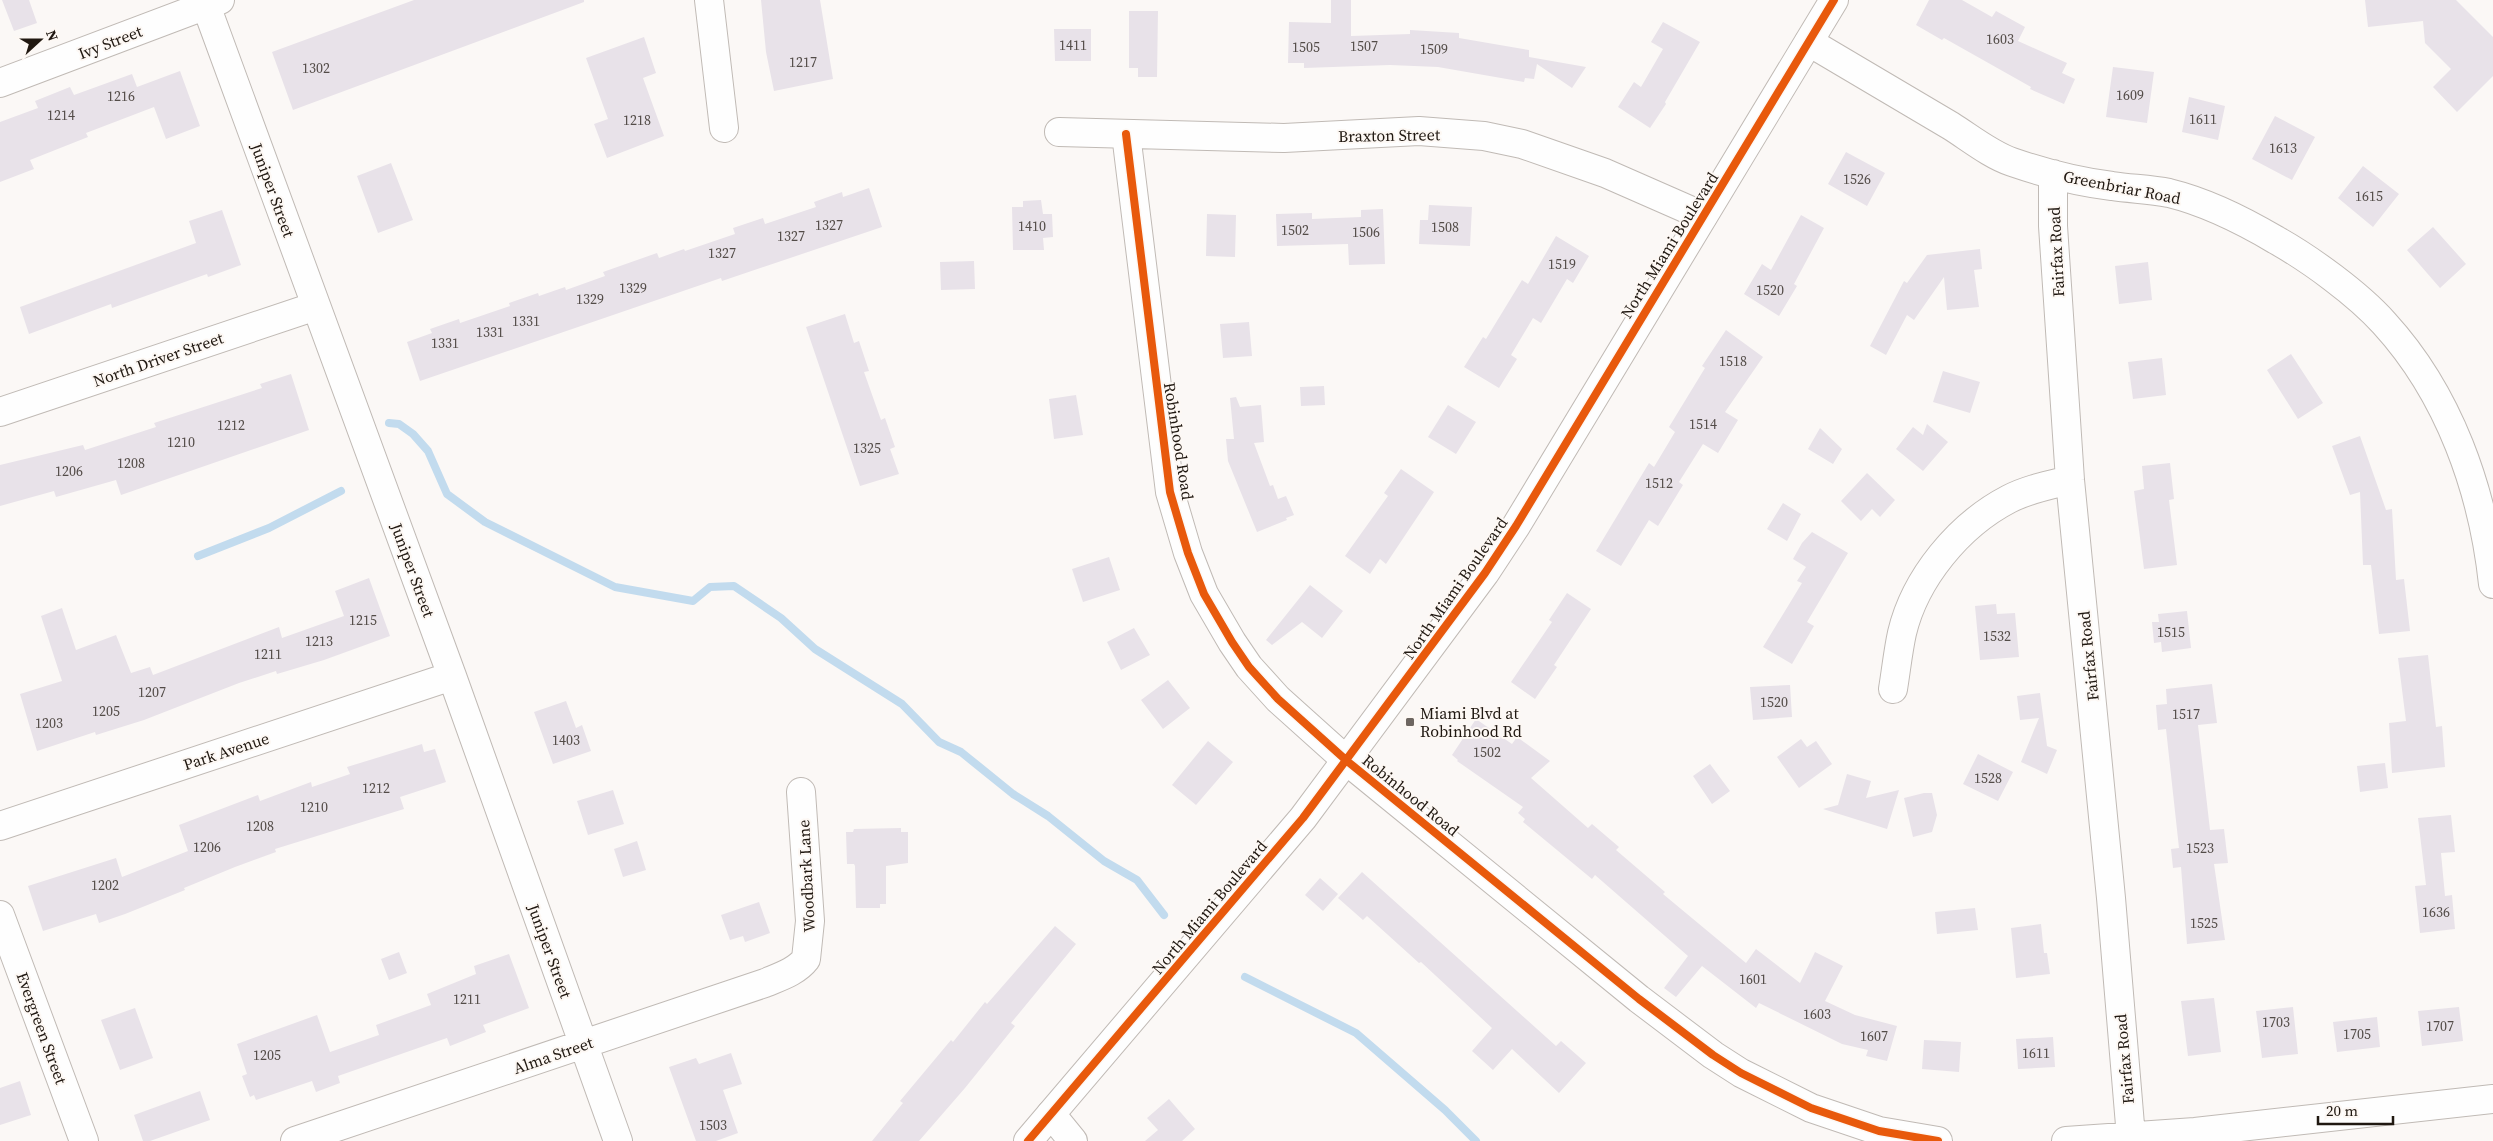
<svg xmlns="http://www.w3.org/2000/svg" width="2493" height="1141" viewBox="0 0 2493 1141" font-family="'Source Serif 4',serif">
	<rect width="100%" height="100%" fill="#fbf8f6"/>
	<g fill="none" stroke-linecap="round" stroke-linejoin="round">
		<!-- stream -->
		<path stroke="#c2dbee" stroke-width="8" d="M 389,423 L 399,424 L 413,434 L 428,451 L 447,494 L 485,522 L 615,587 L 693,601 L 710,587 L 734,586 L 781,618 L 815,649 L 902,704 L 939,742 L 961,752 L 1013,794 L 1048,816 L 1104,861 L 1137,880 L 1164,915
			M 198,556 L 269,528 L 341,491
			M 1245,977 L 1356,1033 L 1445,1110 L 1476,1141"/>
	</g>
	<!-- building -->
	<path fill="#e8e2e9" d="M 2,0 L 29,0 L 37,23 L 14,31 Z
		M 414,0 L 584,0 L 584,2 L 293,110 L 272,52 Z
		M 761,0 L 820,0 L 833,79 L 774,91 L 766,52 Z
		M 1331,0 L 1351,0 L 1351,36 L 1410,34 L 1410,30 L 1459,33 L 1459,38 L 1529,50 L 1529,57 L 1586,67 L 1572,88 L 1537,64 L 1534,79 L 1525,78 L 1524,82 L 1438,67 L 1390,65 L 1304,68 L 1304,63 L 1288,63 L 1289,22 L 1331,23 Z
		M 1929,0 L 1962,0 L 1992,17 L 1996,11 L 2025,27 L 2018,41 L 2067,63 L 2062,73 L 2075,79 L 2064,104 L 2030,89 L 2031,87 L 1944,38 L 1942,40 L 1916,25 Z
		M 2365,0 L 2456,0 L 2493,37 L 2493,76 L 2457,112 L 2433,87 L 2451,69 L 2425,43 L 2423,21 L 2368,27 Z
		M 1129,11 L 1158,11 L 1157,77 L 1138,77 L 1138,68 L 1129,68 Z
		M 1663,22 L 1700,42 L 1665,102 L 1666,104 L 1650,128 L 1618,107 L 1634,82 L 1641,87 L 1663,49 L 1651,42 Z
		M 1054,29 L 1091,29 L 1091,61 L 1055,61 Z
		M 644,37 L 656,73 L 643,78 L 664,136 L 607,158 L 594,124 L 608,119 L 586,58 Z
		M 2113,67 L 2154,72 L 2147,123 L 2106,117 Z
		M 180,71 L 200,126 L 166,139 L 154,107 L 86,133 L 88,137 L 30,160 L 34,169 L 0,182 L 0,122 L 38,108 L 35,101 L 70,87 L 74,95 L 132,74 L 137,87 Z
		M 2189,97 L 2225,106 L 2218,140 L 2182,132 Z
		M 2275,116 L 2315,137 L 2292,180 L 2252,159 Z
		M 1846,152 L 1885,173 L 1867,206 L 1828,184 Z
		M 391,163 L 413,220 L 378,233 L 357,176 Z
		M 2363,166 L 2399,194 L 2373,227 L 2338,198 Z
		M 869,188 L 882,227 L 722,281 L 721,278 L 420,381 L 407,342 L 432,333 L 430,329 L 459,319 L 460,323 L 510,306 L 509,303 L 538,293 L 539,296 L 565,287 L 566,290 L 605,276 L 603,272 L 657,253 L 659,258 L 684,249 L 685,251 L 735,234 L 733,228 L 763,218 L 765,224 L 816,207 L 814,202 L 842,192 L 843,197 Z
		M 1041,200 L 1043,214 L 1052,214 L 1053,237 L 1043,238 L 1044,250 L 1013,250 L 1012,207 L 1023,207 L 1023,201 Z
		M 1429,205 L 1472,207 L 1470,246 L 1419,244 L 1420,220 L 1428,220 Z
		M 1383,209 L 1385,264 L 1349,265 L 1348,244 L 1277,246 L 1276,214 L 1312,213 L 1312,219 L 1361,217 L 1361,210 Z
		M 222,210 L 241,265 L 208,277 L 207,274 L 112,308 L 111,304 L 29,334 L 20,307 L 196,243 L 189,221 Z
		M 1207,214 L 1236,215 L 1235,257 L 1206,256 Z
		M 1801,215 L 1824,228 L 1794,284 L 1797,286 L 1779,316 L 1744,294 L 1762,264 L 1771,270 Z
		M 2433,227 L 2466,264 L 2440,288 L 2407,250 Z
		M 1556,236 L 1589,256 L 1573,283 L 1567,279 L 1541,323 L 1533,318 L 1511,355 L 1517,359 L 1499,388 L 1464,367 L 1483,337 L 1486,339 L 1522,280 L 1528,284 Z
		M 1980,249 L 1982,269 L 1974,270 L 1979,307 L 1947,310 L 1944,277 L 1914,320 L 1907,315 L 1886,355 L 1870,346 L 1904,281 L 1907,283 L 1927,255 Z
		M 974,261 L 975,289 L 941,290 L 940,262 Z
		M 2148,262 L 2152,300 L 2119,304 L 2115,266 Z
		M 845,314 L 854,343 L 859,341 L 869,371 L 864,372 L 881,420 L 885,418 L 895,447 L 890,449 L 899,474 L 860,486 L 806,327 Z
		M 1249,322 L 1252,356 L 1223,358 L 1220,324 Z
		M 1726,330 L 1763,357 L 1725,412 L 1738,420 L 1718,453 L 1703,444 L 1679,482 L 1683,485 L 1658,526 L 1649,520 L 1621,566 L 1596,551 L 1649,463 L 1654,467 L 1675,432 L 1669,427 L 1705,368 L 1702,366 Z
		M 2291,354 L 2323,403 L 2298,419 L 2267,370 Z
		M 2162,358 L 2166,395 L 2133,399 L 2128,362 Z
		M 1943,371 L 1980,382 L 1970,413 L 1933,402 Z
		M 291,374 L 309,430 L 121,495 L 116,480 L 56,497 L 54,491 L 0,506 L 0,465 L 83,445 L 85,450 L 156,427 L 154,423 L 262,388 L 260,384 Z
		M 1324,386 L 1325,405 L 1301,406 L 1300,387 Z
		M 1076,395 L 1083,435 L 1054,439 L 1049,399 Z
		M 1236,397 L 1240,407 L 1261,405 L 1264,442 L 1254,443 L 1270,486 L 1273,485 L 1278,499 L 1286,496 L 1294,515 L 1286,518 L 1287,520 L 1257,532 L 1228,461 L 1226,439 L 1234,439 L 1230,398 Z
		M 1448,405 L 1476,422 L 1456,454 L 1428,437 Z
		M 1927,424 L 1948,442 L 1923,471 L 1896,449 L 1913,427 L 1923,435 Z
		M 1820,428 L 1842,449 L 1833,464 L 1808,449 Z
		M 2360,436 L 2386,510 L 2392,509 L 2396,580 L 2404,579 L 2410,631 L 2379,634 L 2371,565 L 2363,565 L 2360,492 L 2350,495 L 2332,446 Z
		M 2170,463 L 2174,499 L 2169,500 L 2177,565 L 2144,569 L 2134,491 L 2144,489 L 2142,466 Z
		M 1401,469 L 1434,492 L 1386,564 L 1380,559 L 1370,574 L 1345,556 L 1388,496 L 1384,493 Z
		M 1867,473 L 1895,500 L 1880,517 L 1872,509 L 1861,521 L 1841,501 Z
		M 1783,503 L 1801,514 L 1787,541 L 1767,529 Z
		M 1812,532 L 1848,553 L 1807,622 L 1814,626 L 1792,664 L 1763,647 L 1802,583 L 1797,581 L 1806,567 L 1793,559 L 1802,543 Z
		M 1109,557 L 1120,590 L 1083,602 L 1072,569 Z
		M 369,578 L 390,636 L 324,660 L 277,674 L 276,671 L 239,683 L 144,720 L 96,735 L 95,732 L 37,751 L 20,694 L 62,681 L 41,616 L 62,608 L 76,650 L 116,635 L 131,673 L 150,667 L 153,675 L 279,627 L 282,638 L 344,616 L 335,591 Z
		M 1310,585 L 1343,611 L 1322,638 L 1302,622 L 1272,645 L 1266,640 Z
		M 1567,593 L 1591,609 L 1554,665 L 1557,667 L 1535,699 L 1511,682 L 1552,622 L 1549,620 Z
		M 1996,604 L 1997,614 L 2015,613 L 2019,657 L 1980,660 L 1975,606 Z
		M 2187,611 L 2191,648 L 2162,652 L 2161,642 L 2154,643 L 2152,622 L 2159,622 L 2158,614 Z
		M 1134,628 L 1150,655 L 1121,670 L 1107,642 Z
		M 2428,655 L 2436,727 L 2442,726 L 2445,767 L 2392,773 L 2389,723 L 2406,721 L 2398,658 Z
		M 1168,680 L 1190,708 L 1163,729 L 1141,700 Z
		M 2212,684 L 2217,723 L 2198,725 L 2210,830 L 2224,829 L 2228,863 L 2214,864 L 2225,940 L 2187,944 L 2181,867 L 2173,868 L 2171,849 L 2179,848 L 2166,729 L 2158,730 L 2156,705 L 2167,704 L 2166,689 Z
		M 1790,685 L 1792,717 L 1753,720 L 1750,687 Z
		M 2040,693 L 2047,746 L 2057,750 L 2047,774 L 2021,762 L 2039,718 L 2020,720 L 2017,696 Z
		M 566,701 L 576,728 L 582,725 L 591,751 L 553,764 L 534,712 Z
		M 1476,719 L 1512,744 L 1517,737 L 1550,761 L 1531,778 L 1588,828 L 1592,824 L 1619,847 L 1616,850 L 1665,892 L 1663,894 L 1746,963 L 1756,949 L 1800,983 L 1815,952 L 1843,966 L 1825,1001 L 1855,1015 L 1897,1026 L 1887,1061 L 1866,1056 L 1868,1050 L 1842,1044 L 1759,1003 L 1756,1008 L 1702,966 L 1676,997 L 1664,988 L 1688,956 L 1595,875 L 1592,879 L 1523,822 L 1525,819 L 1518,813 L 1523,807 L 1457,761 L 1458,760 L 1452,755 Z
		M 1801,739 L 1807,747 L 1816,741 L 1832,764 L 1799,788 L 1777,757 Z
		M 1208,741 L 1233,762 L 1196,805 L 1172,785 Z
		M 422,744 L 424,752 L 435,749 L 446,782 L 400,797 L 404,809 L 275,849 L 276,852 L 235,867 L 184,888 L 185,890 L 125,914 L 99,923 L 96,914 L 43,931 L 28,886 L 116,858 L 122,877 L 188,851 L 179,825 L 258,795 L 260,801 L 311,782 L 312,787 L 350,774 L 347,767 Z
		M 1978,754 L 2013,772 L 1998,801 L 1963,784 Z
		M 2385,763 L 2388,788 L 2360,792 L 2357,766 Z
		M 1710,764 L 1730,791 L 1712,804 L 1693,776 Z
		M 1847,774 L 1871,781 L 1866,798 L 1899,790 L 1887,829 L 1823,809 L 1838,805 Z
		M 613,790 L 624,824 L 588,835 L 577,801 Z
		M 1924,793 L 1932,793 L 1937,815 L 1932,832 L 1913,837 L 1904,798 Z
		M 2451,815 L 2455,852 L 2441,853 L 2445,896 L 2452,895 L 2455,929 L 2420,933 L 2415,886 L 2426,885 L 2418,818 Z
		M 901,828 L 901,832 L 908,832 L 908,863 L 886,866 L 886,904 L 880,904 L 880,908 L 856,908 L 855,866 L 854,864 L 847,864 L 846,832 L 853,832 L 854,829 Z
		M 637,841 L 646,870 L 623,877 L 614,849 Z
		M 1362,872 L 1556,1046 L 1561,1041 L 1586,1063 L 1559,1093 L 1512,1049 L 1493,1070 L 1472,1051 L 1492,1028 L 1421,962 L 1419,963 L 1367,916 L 1363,920 L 1338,898 Z
		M 1320,878 L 1338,894 L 1323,911 L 1305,895 Z
		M 759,902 L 770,933 L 745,942 L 743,936 L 730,940 L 721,915 Z
		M 1975,908 L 1978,930 L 1937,934 L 1935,912 Z
		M 2041,924 L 2044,953 L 2047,953 L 2050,974 L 2016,978 L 2011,928 Z
		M 1055,926 L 1076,944 L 1011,1023 L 1015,1026 L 965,1088 L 919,1141 L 872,1141 L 903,1103 L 900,1101 L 951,1040 L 953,1042 L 985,1002 L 987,1004 Z
		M 399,952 L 407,973 L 389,980 L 381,959 Z
		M 509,954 L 529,1008 L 483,1025 L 486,1032 L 450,1046 L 447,1038 L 444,1039 L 338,1076 L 340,1083 L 316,1092 L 312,1081 L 256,1100 L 254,1095 L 250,1097 L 242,1076 L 247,1074 L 237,1044 L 317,1015 L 330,1052 L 379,1035 L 376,1025 L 431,1005 L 427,994 L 476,974 L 474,966 Z
		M 2214,998 L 2221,1052 L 2188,1056 L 2181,1001 Z
		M 2293,1007 L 2298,1054 L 2262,1058 L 2256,1011 Z
		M 2459,1007 L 2463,1041 L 2422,1046 L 2418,1011 Z
		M 135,1008 L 153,1058 L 120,1070 L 101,1020 Z
		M 2377,1017 L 2380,1047 L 2337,1052 L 2333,1022 Z
		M 2053,1037 L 2055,1067 L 2018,1069 L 2016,1039 Z
		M 1924,1040 L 1961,1042 L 1959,1072 L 1922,1069 Z
		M 731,1053 L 742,1084 L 723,1090 L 738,1133 L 716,1141 L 696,1141 L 669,1067 L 696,1058 L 699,1064 Z
		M 20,1081 L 31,1115 L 0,1125 L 0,1088 Z
		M 200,1091 L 210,1120 L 150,1141 L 143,1141 L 134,1115 Z
		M 1169,1099 L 1195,1129 L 1182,1141 L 1145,1141 L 1158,1130 L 1147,1118 Z"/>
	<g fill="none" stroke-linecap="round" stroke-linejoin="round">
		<!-- minor casing -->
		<g stroke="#c0bab5" stroke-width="30">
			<path id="minor" d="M 204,0 L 452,676 L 618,1141
				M 709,0 L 724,128
				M 1809,42 C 1857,70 1904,98 1951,126 C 1970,138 1991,155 2012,162 C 2044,173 2079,182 2112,186 C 2131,189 2150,189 2169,193 C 2206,202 2244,221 2276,240 C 2310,259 2358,294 2384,323 C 2449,394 2483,490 2493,584
				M 0,83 L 220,0
				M 1059,132 L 1284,138 L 1419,131 L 1484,136 L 1522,144 L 1605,173 L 1703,216
				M 1126,134 L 1170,492 L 1188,553 L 1204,594 L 1232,642 L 1249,667 L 1278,699 L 1347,761 L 1639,999 L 1713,1055 L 1741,1073 L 1811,1108 L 1879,1131 L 1938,1141
				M 2053,174 L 2053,226 L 2070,480 L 2111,898 L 2131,1137
				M 0,412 L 316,306
				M 1893,689 C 1896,671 1898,651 1902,633 C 1915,578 1959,525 2009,499 C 2028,489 2050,485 2070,480
				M 0,826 L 452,676
				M 0,915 L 84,1141
				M 1051,1114 L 1073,1141
				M 295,1141 L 765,983 C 779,977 796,972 806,959 L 810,921 L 801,792
				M 2066,1141 L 2195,1132 L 2493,1099"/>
		</g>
		<!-- major casing -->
		<g stroke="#c0bab5" stroke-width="30">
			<path id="major" d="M 1028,1141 L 1303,818 L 1485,573 L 1516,526 L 1834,0"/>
		</g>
		<!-- minor -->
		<use href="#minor" stroke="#fefefe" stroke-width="28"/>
		<!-- major -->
		<use href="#major" stroke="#fefefe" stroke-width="28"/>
		<!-- cycleway casing -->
		<g stroke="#fdf8f4" stroke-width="11">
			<path id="cycleway" d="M 1126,134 L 1170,492 L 1188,553 L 1204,594 L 1232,642 L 1249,667 L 1278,699 L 1347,761 L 1639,999 L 1713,1055 L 1741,1073 L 1811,1108 L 1879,1131 L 1938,1141
				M 1028,1141 L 1303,818 L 1485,573 L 1516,526 L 1834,0"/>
		</g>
		<!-- cycleway -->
		<use href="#cycleway" stroke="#e8590c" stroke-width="8"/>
	</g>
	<!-- markers -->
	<rect fill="#6d6661" stroke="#fdf8f4" stroke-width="2" x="1405" y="717" width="10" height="10" rx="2.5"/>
	<g text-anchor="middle" stroke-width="4" stroke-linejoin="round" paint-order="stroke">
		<!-- number labels -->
		<g font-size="14" fill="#534c48">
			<text x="2000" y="44">1603</text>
			<text x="1073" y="50">1411</text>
			<text x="1364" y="51">1507</text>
			<text x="1306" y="52">1505</text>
			<text x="1434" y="54">1509</text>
			<text x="803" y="67">1217</text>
			<text x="316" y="73">1302</text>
			<text x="2130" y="100">1609</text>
			<text x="121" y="101">1216</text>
			<text x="61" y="120">1214</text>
			<text x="2203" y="124">1611</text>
			<text x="637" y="125">1218</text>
			<text x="2283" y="153">1613</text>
			<text x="1857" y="184">1526</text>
			<text x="2369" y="201">1615</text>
			<text x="829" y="230">1327</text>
			<text x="1032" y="231">1410</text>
			<text x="1445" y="232">1508</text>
			<text x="1295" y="235">1502</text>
			<text x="1366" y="237">1506</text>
			<text x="791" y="241">1327</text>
			<text x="722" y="258">1327</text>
			<text x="1562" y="269">1519</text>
			<text x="633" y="293">1329</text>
			<text x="1770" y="295">1520</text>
			<text x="590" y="304">1329</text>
			<text x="526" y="326">1331</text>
			<text x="490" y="337">1331</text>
			<text x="445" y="348">1331</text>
			<text x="1733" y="366">1518</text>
			<text x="1703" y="429">1514</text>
			<text x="231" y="430">1212</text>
			<text x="181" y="447">1210</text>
			<text x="867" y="453">1325</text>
			<text x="131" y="468">1208</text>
			<text x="69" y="476">1206</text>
			<text x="1659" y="488">1512</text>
			<text x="363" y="625">1215</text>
			<text x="2171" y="637">1515</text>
			<text x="1997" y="641">1532</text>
			<text x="319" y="646">1213</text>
			<text x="268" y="659">1211</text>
			<text x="152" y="697">1207</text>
			<text x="1774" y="707">1520</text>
			<text x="106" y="716">1205</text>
			<text x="2186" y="719">1517</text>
			<text x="49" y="728">1203</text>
			<text x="566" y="745">1403</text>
			<text x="1487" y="757">1502</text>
			<text x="1988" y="783">1528</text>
			<text x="376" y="793">1212</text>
			<text x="314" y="812">1210</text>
			<text x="260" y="831">1208</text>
			<text x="207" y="852">1206</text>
			<text x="2200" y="853">1523</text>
			<text x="105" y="890">1202</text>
			<text x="2436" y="917">1636</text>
			<text x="2204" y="928">1525</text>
			<text x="1753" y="984">1601</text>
			<text x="467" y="1004">1211</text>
			<text x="1817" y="1019">1603</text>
			<text x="2276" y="1027">1703</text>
			<text x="2440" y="1031">1707</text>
			<text x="2357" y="1039">1705</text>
			<text x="1874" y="1041">1607</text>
			<text x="2036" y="1058">1611</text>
			<text x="267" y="1060">1205</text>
			<text x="713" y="1130">1503</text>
		</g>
		<!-- street labels -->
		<g font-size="16" fill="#201811" stroke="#fdf8f4">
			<text transform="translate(110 42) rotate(-21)" y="6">Ivy Street</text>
			<text transform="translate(1389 135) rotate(-1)" y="6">Braxton Street</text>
			<text transform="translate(2122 187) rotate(11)" y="6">Greenbriar Road</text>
			<text transform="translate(273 190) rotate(70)" y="6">Juniper Street</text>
			<text transform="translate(1669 245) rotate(-58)" y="6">North Miami Boulevard</text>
			<text transform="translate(2056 252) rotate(-93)" y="6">Fairfax Road</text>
			<text transform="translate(158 359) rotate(-19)" y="6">North Driver Street</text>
			<text transform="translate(1179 441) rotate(81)" y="6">Robinhood Road</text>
			<text transform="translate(413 570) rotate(70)" y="6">Juniper Street</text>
			<text transform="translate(1455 588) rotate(-55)" y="6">North Miami Boulevard</text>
			<text transform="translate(2088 656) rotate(-96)" y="6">Fairfax Road</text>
			<text transform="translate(226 751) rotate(-18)" y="6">Park Avenue</text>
			<text transform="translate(1411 795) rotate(39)" y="6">Robinhood Road</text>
			<text transform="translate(806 876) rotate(-93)" y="6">Woodbark Lane</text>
			<text transform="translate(1209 907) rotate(-50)" y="6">North Miami Boulevard</text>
			<text transform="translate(550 951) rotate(70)" y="6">Juniper Street</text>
			<text transform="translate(42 1028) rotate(70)" y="6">Evergreen Street</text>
			<text transform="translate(553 1055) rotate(-19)" y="6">Alma Street</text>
			<text transform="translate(2124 1059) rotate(-95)" y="6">Fairfax Road</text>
		</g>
		<!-- poi labels -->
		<g font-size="16" fill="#201811" stroke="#fdf8f4" text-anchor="start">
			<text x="1420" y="719">Miami Blvd at<tspan x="1420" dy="18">Robinhood Rd</tspan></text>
		</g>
	</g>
	<!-- north arrow -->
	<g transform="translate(40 40) rotate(69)" stroke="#fdf8f4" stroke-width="4" paint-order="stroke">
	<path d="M0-4L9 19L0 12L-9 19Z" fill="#201811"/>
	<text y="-8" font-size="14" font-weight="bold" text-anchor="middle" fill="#201811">N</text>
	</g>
	<!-- scale -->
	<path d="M2318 1116v8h75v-8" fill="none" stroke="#201811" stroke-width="2.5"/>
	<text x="2326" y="1116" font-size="15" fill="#201811" stroke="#fdf8f4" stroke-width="4" paint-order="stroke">20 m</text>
</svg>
